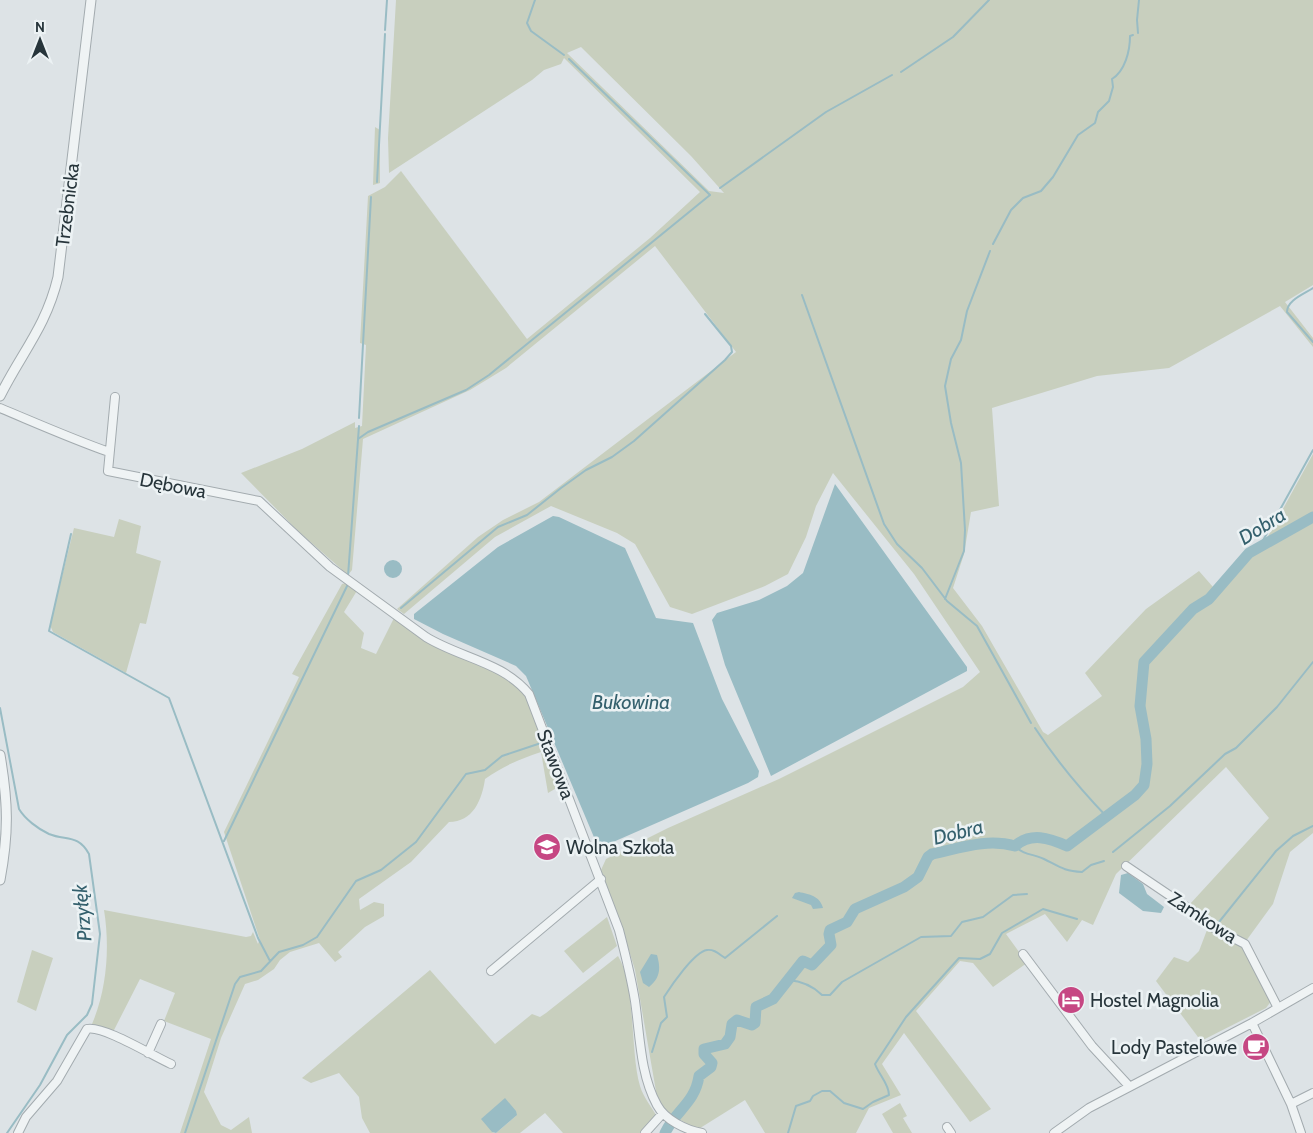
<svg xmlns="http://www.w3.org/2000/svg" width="1313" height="1133" viewBox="0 0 1313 1133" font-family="Cabin,sans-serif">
	<rect width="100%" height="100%" fill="#dde3e6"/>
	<!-- green -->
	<path fill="#c8cfbe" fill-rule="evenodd" d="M 396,0 L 1313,0 L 1313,285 L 1285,302 L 1313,338 L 1313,347 L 1280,306 L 1169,368 L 1097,376 L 992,408 L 999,506 L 971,512 L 964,554 L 953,588 L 982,626 L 1043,732 L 1048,735 L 1102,696 L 1085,673 L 1146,609 L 1199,571 L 1213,587 C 1206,599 1199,599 1190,607 C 1173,625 1160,646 1141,663 L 1138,706 L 1144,738 L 1142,777 L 1139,788 L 1120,805 L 1123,808 L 1145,786 L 1147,777 L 1148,739 L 1141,704 L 1146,664 L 1194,613 L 1216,595 L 1266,540 L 1313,454 L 1313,833 L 1290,852 L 1273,904 L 1246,941 L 1217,924 L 1190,904 L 1269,818 L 1226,767 L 1116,874 L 1093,925 L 1082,920 L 1067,942 L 1045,914 L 1006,934 L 1027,963 L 993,987 L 973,963 L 960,961 L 916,1011 L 991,1109 L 970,1122 L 904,1033 L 882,1064 L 901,1095 L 869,1108 L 856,1133 L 765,1133 L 745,1100 L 697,1130 L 666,1111 L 657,1097 L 635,970 L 621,924 L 601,870 L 606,859 L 668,828 L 779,779 L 963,687 L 980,672 L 914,574 L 833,473 L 816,506 L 806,537 L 788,574 L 765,586 L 692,614 L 670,607 L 635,544 L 617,533 L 551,506 L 495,537 L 404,614 L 397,609 L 478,537 L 503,520 L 539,502 L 736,352 L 655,246 L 506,368 L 470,390 L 363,439 L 352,570 L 348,575 L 298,531 L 241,473 L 302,449 L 355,422 L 355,428 L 362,426 L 366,345 L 360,343 L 368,196 L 385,187 L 401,171 L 527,339 L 650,238 L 700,192 L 564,58 L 561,64 L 544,70 L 532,80 L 389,173 L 388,138 ZM 581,47 L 691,156 L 724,193 L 709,191 L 567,53 Z
		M 375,127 L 380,130 L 380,183 L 373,185 Z
		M 119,519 L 141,526 L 136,553 L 161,561 L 146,624 L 140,623 L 126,673 L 53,632 L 50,625 L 74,528 L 114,537 Z
		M 346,583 L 358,589 L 344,612 L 364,633 L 361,648 L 376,654 L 394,618 L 439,649 L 506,674 L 526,694 L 560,786 L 548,793 L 541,752 C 520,759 503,766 485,779 C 482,800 473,822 449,822 L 411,862 L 359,899 L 360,910 L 374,902 L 384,904 L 384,916 L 365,927 L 338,952 L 342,957 L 335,962 L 319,943 L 290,952 L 280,960 L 274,969 L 258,980 L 245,984 L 221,1038 L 204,1092 L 221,1125 L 231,1130 L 249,1117 L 252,1133 L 180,1133 L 211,1039 L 164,1021 L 175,993 L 140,979 L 113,1032 L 92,1024 C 107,989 110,947 104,910 L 246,937 L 251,936 L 253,932 L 258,944 L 259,941 L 261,943 L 224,832 L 299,677 L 292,674 L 342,584 Z
		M 607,917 L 617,946 L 583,973 L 564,951 Z
		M 1207,930 L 1232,939 L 1247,952 L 1272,1000 L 1266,1008 L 1201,1041 L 1156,981 L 1174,957 L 1188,962 L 1199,951 Z
		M 32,950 L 53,958 L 36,1011 L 17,1002 Z
		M 618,956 C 636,984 630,1052 640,1086 C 643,1097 652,1107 657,1117 L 641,1133 L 563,1133 L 545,1113 L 520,1133 L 496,1133 L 517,1115 L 492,1132 L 495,1133 L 370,1133 L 362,1118 L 359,1097 L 339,1073 L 311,1083 L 302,1078 L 430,970 L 495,1044 L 532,1014 L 540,1017 L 546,1013 Z
		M 900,1103 L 907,1116 L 903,1118 L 912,1133 L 893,1133 L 882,1114 Z"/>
	<!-- water -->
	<path fill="#99bcc4" d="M 835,484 L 967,667 L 967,671 L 771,776 L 725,665 L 712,620 L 717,613 L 759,600 L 787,586 L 803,573 Z
		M 553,516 L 559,517 L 625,548 L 656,618 L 693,623 L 722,699 L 759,771 L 758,777 L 748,783 L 604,846 L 596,842 L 526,676 L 516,666 L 443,634 L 414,619 L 414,614 L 498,547 Z
		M384 569a9 9 0 1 1 18 0a9 9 0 1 1-18 0Z
		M 1128,873 L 1143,884 L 1147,894 L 1164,907 L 1161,913 L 1143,911 L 1119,893 L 1121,875 Z
		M 799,892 C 809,894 820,896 823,908 L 813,909 L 811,905 L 792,898 L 795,893 Z
		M 651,954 L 657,955 C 661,969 660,978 649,987 L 643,983 L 640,972 Z
		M 505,1098 L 516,1111 L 517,1115 L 496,1133 L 492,1132 L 481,1119 Z"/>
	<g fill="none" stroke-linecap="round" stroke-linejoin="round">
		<!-- stream -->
		<path stroke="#99bcc4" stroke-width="2" d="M 535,0 L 527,23 L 531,31 L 564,55
			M 385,30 L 387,0
			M 1138,33 L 1137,20 L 1139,0
			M 901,72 L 953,37 L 989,0
			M 377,182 L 385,34
			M 720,188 L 826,112 L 892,75
			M 993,244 L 1011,210 L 1023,198 L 1041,191 L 1053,177 L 1078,135 L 1095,123 L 1098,112 L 1109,101 L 1113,87 L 1112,79 C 1125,71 1130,51 1130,36 L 1133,35
			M 1313,288 C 1304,294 1287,300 1287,312 L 1313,342
			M 802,295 L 884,524 L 897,544 L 922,568 L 947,601 L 977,626 L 1031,723
			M 359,418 L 371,197
			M 358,439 L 368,432 L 466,390 L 489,375 L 710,195 L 569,59
			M 71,534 L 49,631 L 169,698 L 258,938 L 270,961
			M 1261,544 L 1313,450
			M 348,576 L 359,426
			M 945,599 L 964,551 L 965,530 L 961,463 L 951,423 L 945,386 L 951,359 L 961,340 L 967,311 L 990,251
			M 401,608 L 498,527 L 527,515 L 561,488 L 586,470 L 612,457 L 634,441 L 725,360 L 732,352 L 731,346 L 705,314
			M 0,708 L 19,809 C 25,819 38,829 49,834 C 66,841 78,834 89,854 L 100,934 L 92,1004 L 87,1015 L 67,1035 L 40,1085 L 7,1133
			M 1035,728 C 1056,760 1080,789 1107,817
			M 224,841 L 348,584
			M 1015,846 C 1023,855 1034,854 1044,859 C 1060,867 1064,871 1082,872 L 1091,865 L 1104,861
			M 1113,852 L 1170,806 L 1225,754 L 1236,748 L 1277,707 L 1313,662
			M 1219,922 L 1276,851 L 1293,836 L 1313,826
			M 788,980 C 801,981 812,985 822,995 L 830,995 L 842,982 L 921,937 L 951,936 L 962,922 L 983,917 L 1013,895 L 1027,894
			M 652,1052 L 661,1023 L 667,1017 L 664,997 C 671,986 694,952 707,950 C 714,949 719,954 725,958 L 777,916
			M 185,1133 L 235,984 L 240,977 L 261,971 L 279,952 L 303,945 L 317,937 L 356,881 L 381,870 L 416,842 L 466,774 L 485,770 L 502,756 L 541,743
			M 788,1133 L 796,1106 L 810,1101 L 813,1096 L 822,1091 L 830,1091 L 844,1103 L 863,1109 L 873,1102 L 889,1095 C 889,1084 879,1075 875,1064 L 906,1017 L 959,958 L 980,959 L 990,954 L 1002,933 L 1043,909 L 1077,919"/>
		<!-- river -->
		<path stroke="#99bcc4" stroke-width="11" d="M 665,1133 C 676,1110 695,1103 699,1076 L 711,1067 L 712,1063 L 704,1054 L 704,1049 L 725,1044 L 730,1037 L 732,1024 L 737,1020 L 752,1025 L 755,1023 L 756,1007 L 773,999 L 803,961 L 812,965 L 831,945 L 829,934 L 830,930 L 847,922 L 855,909 L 904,887 L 918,877 L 928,857 L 932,854 C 960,848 987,838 1015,846 C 1031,832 1049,838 1067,846 L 1135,795 L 1144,785 L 1147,764 L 1146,739 L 1140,706 L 1144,662 L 1193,609 L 1209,599 L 1249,553 L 1313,517"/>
		<!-- minor casing -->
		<g stroke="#a3abaf" stroke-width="10">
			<path id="minor" d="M 115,397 L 108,471 L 259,501 L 330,567 L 426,637 C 460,658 503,662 529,694 L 619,930 C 625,953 631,976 635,1001 C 640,1035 640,1074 657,1105 C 665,1120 686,1130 702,1133
				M 0,408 C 36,423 72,439 109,452
				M 1126,866 L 1197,914 L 1212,927 L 1245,944 L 1278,1008
				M 1023,954 L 1092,1046 L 1129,1086
				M 491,971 L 601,879
				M 1252,1023 L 1291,1104 L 1301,1133
				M 148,1053 L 161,1024
				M 1291,1104 L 1313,1093
				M 947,1127 L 951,1133
				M 18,1133 L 26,1117 L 57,1081 L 87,1029 C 103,1025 153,1056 171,1064
				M 645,1133 L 663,1113
				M 1054,1133 L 1089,1108 L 1252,1023 L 1313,988"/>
		</g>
		<!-- tertiary casing -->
		<g stroke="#a3abaf" stroke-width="11">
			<path id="tertiary" d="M 0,396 C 22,352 46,327 58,277 L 91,0
				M 0,755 C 8,802 9,832 0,880"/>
		</g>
		<!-- minor -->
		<use href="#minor" stroke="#eff3f4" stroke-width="8"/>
		<!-- tertiary -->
		<use href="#tertiary" stroke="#eff3f4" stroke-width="9"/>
	</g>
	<!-- icons -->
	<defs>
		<g id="school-disc" transform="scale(1.4375)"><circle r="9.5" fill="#c64783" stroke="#ecf2f4"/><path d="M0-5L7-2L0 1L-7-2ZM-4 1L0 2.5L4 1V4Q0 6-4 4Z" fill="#fff"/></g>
		<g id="hotel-disc" transform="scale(1.4375)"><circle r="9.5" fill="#c64783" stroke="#ecf2f4"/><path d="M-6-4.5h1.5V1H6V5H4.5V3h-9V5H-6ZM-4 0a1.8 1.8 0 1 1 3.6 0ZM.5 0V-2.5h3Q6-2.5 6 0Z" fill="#fff"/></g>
		<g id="cafe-disc" transform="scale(1.4375)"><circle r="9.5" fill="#c64783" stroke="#ecf2f4"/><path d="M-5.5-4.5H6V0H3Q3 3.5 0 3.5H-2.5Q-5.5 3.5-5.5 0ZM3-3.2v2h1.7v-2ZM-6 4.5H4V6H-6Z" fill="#fff"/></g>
	</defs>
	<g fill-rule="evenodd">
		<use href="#school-disc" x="547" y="847"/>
		<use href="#hotel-disc" x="1071" y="1000"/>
		<use href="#cafe-disc" x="1256" y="1047"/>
	</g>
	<g text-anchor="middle" stroke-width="5" stroke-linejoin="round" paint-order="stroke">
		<!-- street labels -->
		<g font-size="19" fill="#27353b" stroke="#ecf2f4">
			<text transform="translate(67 205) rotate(-83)" y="7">Trzebnicka</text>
			<text transform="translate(173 485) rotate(11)" y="7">Dębowa</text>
			<text transform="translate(556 764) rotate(69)" y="7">Stawowa</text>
			<text transform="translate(1203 917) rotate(33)" y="7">Zamkowa</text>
		</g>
		<!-- poi labels -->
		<g font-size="19" fill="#27353b" stroke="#ecf2f4" text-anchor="start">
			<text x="566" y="854">Wolna Szkoła</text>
			<text x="1090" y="1007">Hostel Magnolia</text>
			<text x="1237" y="1054" text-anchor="end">Lody Pastelowe</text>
		</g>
		<!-- water labels -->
		<g font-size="20" font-style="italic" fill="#34606d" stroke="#ecf2f4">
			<text transform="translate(1262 526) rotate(-32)" y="7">Dobra</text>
			<text x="631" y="709">Bukowina</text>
			<text transform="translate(958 832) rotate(-14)" y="7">Dobra</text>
			<text transform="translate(82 913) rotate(-95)" y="7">Przyłęk</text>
		</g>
	</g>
	<!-- north arrow -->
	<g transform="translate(40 40)" stroke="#ecf2f4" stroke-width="4" paint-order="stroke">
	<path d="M0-4L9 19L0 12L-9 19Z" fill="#27353b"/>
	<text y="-8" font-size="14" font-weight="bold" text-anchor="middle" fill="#27353b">N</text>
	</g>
</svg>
